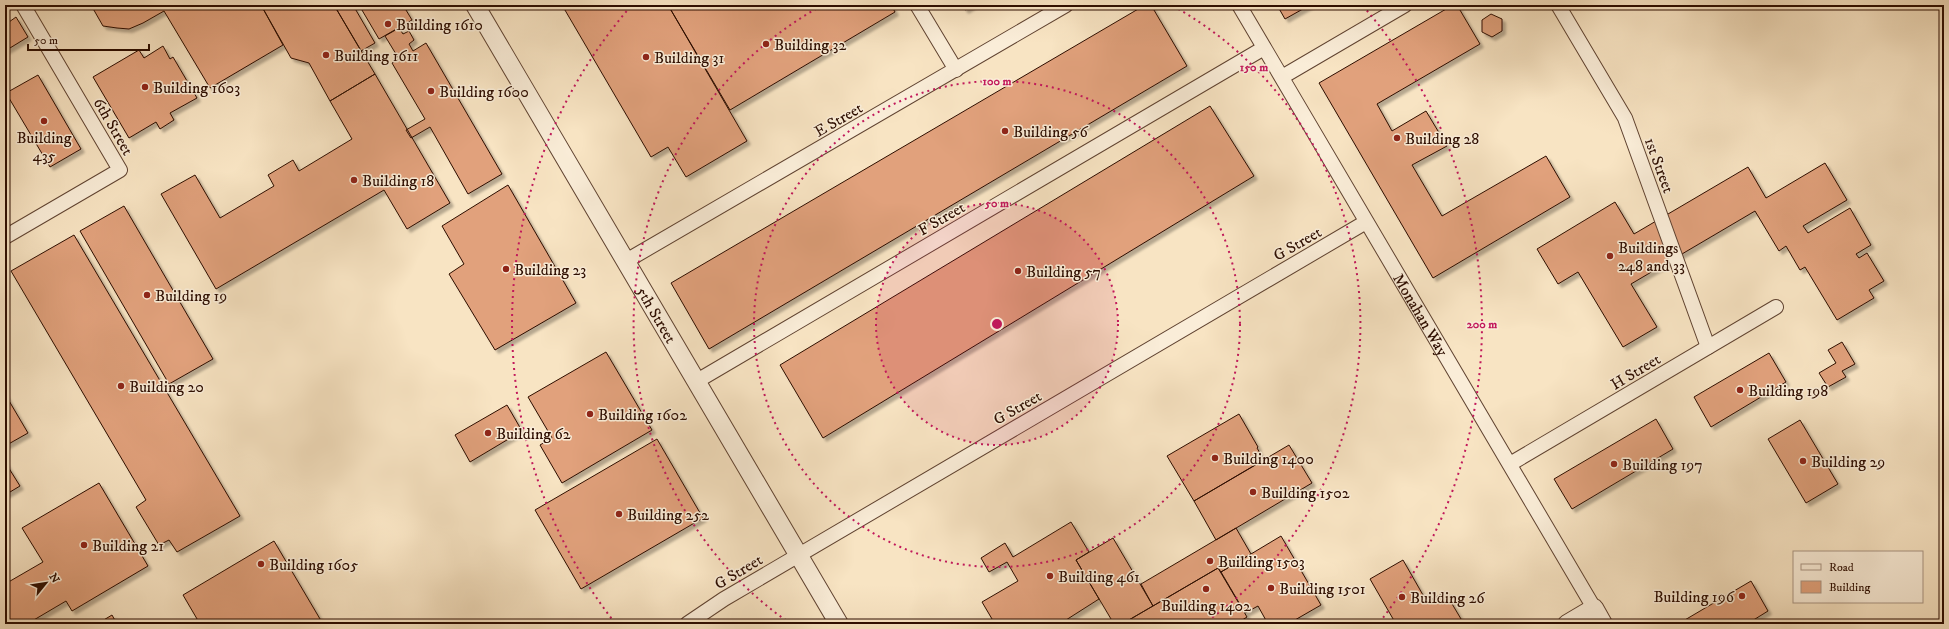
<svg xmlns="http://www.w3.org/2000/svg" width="1949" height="629" viewBox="0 0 1949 629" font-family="'IM FELL DW Pica',serif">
	<defs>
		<filter id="shadow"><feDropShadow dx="3.5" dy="3.5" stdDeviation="1" flood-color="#0004"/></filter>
	</defs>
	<rect width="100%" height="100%" fill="#f8e4c3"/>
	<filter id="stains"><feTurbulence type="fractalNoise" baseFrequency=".005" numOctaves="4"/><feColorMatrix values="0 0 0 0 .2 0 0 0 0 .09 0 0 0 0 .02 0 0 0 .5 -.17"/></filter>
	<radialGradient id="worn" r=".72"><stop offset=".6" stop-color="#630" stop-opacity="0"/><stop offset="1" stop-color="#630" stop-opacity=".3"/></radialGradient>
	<!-- building -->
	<path fill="#e1a17b" stroke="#2d0d00" filter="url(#shadow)" d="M 91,5 L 261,5 L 283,45 L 210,88 L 164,11 L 143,23 L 129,29 L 117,28 L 103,26 Z
		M 261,5 L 334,5 L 375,74 L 330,101 L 309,63 L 291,58 Z
		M 334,5 L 353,5 L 375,43 L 361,51 Z
		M 359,5 L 403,5 L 412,20 L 379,39 Z
		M 562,5 L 668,5 L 747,141 L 686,177 L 668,147 L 651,157 Z
		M 668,5 L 891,5 L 895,12 L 730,110 Z
		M 962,5 L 973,5 L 965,10 Z
		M 1145,5 L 1151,5 L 1187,66 L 709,349 L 671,283 Z
		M 1277,5 L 1310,5 L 1285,19 Z
		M 1453,5 L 1457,5 L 1480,44 L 1377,104 L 1392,131 L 1426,111 L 1447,146 L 1412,165 L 1442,216 L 1546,156 L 1570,197 L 1433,278 L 1319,83 Z
		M 1491,14 L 1502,19 L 1502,31 L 1492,37 L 1482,32 L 1482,20 Z
		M 5,16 L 9,22 L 16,17 L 28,37 L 5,51 Z
		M 399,28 L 403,34 L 409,31 L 414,40 L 409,44 L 413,51 L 426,43 L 502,174 L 468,194 L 430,127 L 411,138 L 406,130 L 425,119 L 392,63 L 399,59 L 385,36 Z
		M 163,46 L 170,59 L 173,57 L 197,98 L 170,113 L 174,120 L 160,129 L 156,122 L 129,138 L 93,77 L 139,50 L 144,58 Z
		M 375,74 L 450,203 L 407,229 L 384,190 L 216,289 L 161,194 L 195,175 L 220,218 L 274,186 L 268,175 L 293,160 L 299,171 L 352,139 L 330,101 Z
		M 38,75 L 81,149 L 50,167 L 6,93 Z
		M 1210,106 L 1254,176 L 823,438 L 780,365 Z
		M 1825,163 L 1847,200 L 1803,226 L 1808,233 L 1850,208 L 1871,245 L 1856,254 L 1859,258 L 1867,253 L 1884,281 L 1869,290 L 1874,298 L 1837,320 L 1805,267 L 1800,270 L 1786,246 L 1779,251 L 1755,211 L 1631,284 L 1657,327 L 1623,347 L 1578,272 L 1558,284 L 1537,249 L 1615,202 L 1634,234 L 1748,167 L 1766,198 Z
		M 508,185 L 576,303 L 495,350 L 449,274 L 464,264 L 442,226 Z
		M 124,206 L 213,359 L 169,384 L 80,231 Z
		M 74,235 L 240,516 L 177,552 L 169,540 L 159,545 L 136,507 L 146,500 L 11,271 Z
		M 1842,342 L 1855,364 L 1842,371 L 1846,377 L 1828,387 L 1819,373 L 1836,363 L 1828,350 Z
		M 606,352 L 652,430 L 562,483 L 540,445 L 552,438 L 528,397 Z
		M 1769,353 L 1786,382 L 1711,427 L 1694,397 Z
		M 5,394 L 28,433 L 5,446 Z
		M 507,405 L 522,431 L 470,462 L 455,435 Z
		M 1239,414 L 1258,447 L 1257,448 L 1264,460 L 1194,501 L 1167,456 Z
		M 1656,419 L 1673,449 L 1572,509 L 1554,479 Z
		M 1800,420 L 1838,484 L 1806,503 L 1768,439 Z
		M 657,439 L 703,518 L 581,589 L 535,510 Z
		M 1289,445 L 1312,483 L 1216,540 L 1194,501 Z
		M 5,462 L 20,486 L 5,495 Z
		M 99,483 L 148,566 L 72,611 L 66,601 L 27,624 L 5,624 L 5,584 L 43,562 L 22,528 Z
		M 1071,522 L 1089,552 L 1076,560 L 1099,599 L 1066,620 L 1069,624 L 995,624 L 982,602 L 1018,581 L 1007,562 L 989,572 L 981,558 L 1005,543 L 1013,557 Z
		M 1236,528 L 1251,554 L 1221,572 L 1218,568 L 1153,606 L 1141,584 Z
		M 1281,536 L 1321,605 L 1288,624 L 1268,624 L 1258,606 L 1245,613 L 1221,572 Z
		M 1113,538 L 1153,606 L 1122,624 L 1114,624 L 1076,560 Z
		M 274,541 L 323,624 L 200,624 L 183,595 Z
		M 1403,560 L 1427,602 L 1445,592 L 1464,624 L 1396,624 L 1370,579 Z
		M 1218,568 L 1247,617 L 1236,624 L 1122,624 Z
		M 1751,581 L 1768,611 L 1747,624 L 1678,624 Z
		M 112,615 L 117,624 L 97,624 Z"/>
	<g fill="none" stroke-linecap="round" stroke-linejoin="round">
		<!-- minor casing -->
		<g stroke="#604331" stroke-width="16">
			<g id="minor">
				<path d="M 917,5 L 956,70"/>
				<path id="s1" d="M 1239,5 L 1594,608"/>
				<path d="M 1558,5 L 1625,118 L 1708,347"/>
				<path d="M 1282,77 L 1405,5"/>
				<path d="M 5,237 L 120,170 L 23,5"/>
				<path d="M 626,261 L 1066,5"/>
				<path d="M 697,381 L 1264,48"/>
				<path d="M 1510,464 L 1776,307"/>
				<path d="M 687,624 L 724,599 L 1366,222"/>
			</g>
		</g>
		<!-- tertiary casing -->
		<g stroke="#604331" stroke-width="20">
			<g id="tertiary">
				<path id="s2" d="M 475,5 L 839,624"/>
				<path d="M 1567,624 L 1594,608 L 1603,624"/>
			</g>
		</g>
		<!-- minor -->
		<use href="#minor" stroke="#faedd8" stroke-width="14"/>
		<!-- tertiary -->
		<use href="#tertiary" stroke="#faedd8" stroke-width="18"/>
	</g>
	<!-- distance rings -->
	<circle cx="997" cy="324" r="121" fill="#c2185b" fill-opacity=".12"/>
	<g fill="none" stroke="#c2185b" stroke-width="2" stroke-dasharray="2 4">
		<circle cx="997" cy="324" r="121"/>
		<circle cx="997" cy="324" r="243"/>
		<path d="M791 624A364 364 0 0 1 821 6M1173 6A364 364 0 0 1 1203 624"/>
		<path d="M615 623A485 485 0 0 1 631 6M1363 6A485 485 0 0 1 1379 623"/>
	</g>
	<!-- markers -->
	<g fill="#8f2418" stroke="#faedd8" stroke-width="1.5">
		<circle cx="388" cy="24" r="4"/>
		<circle cx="766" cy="44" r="4"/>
		<circle cx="326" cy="55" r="4"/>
		<circle cx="646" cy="57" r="4"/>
		<circle cx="145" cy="87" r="4"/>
		<circle cx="431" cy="91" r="4"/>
		<circle cx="44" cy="121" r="4"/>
		<circle cx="1005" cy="131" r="4"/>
		<circle cx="1397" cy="138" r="4"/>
		<circle cx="354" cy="180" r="4"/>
		<circle cx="1610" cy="256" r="4"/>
		<circle cx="506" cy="269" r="4"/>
		<circle cx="1018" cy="271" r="4"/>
		<circle cx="147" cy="295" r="4"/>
		<circle cx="121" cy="386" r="4"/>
		<circle cx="1740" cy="390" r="4"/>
		<circle cx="590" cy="414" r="4"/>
		<circle cx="488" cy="433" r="4"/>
		<circle cx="1215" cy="458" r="4"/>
		<circle cx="1803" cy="461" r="4"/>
		<circle cx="1614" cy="464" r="4"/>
		<circle cx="1253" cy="492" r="4"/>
		<circle cx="619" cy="514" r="4"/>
		<circle cx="84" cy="545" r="4"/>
		<circle cx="1210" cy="561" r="4"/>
		<circle cx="261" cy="564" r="4"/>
		<circle cx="1050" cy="576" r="4"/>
		<circle cx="1271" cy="588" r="4"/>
		<circle cx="1206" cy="589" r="4"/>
		<circle cx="1742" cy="596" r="4"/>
		<circle cx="1402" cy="597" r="4"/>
	</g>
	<g text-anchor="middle" stroke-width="3" stroke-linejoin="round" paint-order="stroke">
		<!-- poi labels -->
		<g font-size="16" fill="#2d0d00" stroke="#faedd8" text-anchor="start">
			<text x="396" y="30">Building 1610</text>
			<text x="774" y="50">Building 32</text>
			<text x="334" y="61">Building 1611</text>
			<text x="654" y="63">Building 31</text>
			<text x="153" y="93">Building 1603</text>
			<text x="439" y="97">Building 1600</text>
			<text x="1013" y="137">Building 56</text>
			<text x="44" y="143" text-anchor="middle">Building<tspan x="44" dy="18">435</tspan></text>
			<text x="1405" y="144">Building 28</text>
			<text x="362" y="186">Building 18</text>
			<text x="1618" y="253">Buildings<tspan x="1618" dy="18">248 and 33</tspan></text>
			<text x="514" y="275">Building 23</text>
			<text x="1026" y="277">Building 57</text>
			<text x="155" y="301">Building 19</text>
			<text x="129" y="392">Building 20</text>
			<text x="1748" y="396">Building 198</text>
			<text x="598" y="420">Building 1602</text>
			<text x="496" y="439">Building 62</text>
			<text x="1223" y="464">Building 1400</text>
			<text x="1811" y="467">Building 29</text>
			<text x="1622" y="470">Building 197</text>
			<text x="1261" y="498">Building 1502</text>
			<text x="627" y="520">Building 252</text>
			<text x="92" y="551">Building 21</text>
			<text x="1218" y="567">Building 1503</text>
			<text x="269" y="570">Building 1605</text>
			<text x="1058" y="582">Building 461</text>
			<text x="1279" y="594">Building 1501</text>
			<text x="1734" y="602" text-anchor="end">Building 196</text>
			<text x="1410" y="603">Building 26</text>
			<text x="1206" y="611" text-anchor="middle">Building 1402</text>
		</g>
		<!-- street labels -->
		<g font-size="16" fill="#2d0d00" stroke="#faedd8">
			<text transform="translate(838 119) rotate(-30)" y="6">E Street</text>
			<text transform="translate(114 126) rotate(60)" y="6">6th Street</text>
			<text transform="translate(1660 165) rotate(70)" y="6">1st Street</text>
			<text transform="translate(941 218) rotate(-30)" y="6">F Street</text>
			<text transform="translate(1297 243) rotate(-30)" y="6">G Street</text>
			<text dy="6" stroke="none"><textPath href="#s2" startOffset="359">5th Street</textPath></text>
			<text dy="6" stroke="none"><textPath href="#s1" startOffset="359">Monahan Way</textPath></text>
			<text transform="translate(1635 371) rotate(-31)" y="6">H Street</text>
			<text transform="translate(1017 407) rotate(-30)" y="6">G Street</text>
			<text transform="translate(738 571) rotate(-31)" y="6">G Street</text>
		</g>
	</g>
	<circle cx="997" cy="324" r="6" fill="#c2185b" stroke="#faedd8" stroke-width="2"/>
	<g font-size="12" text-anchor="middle" font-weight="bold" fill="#c2185b" stroke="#faedd8" stroke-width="3" stroke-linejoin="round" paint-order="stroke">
		<text x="1254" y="71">150 m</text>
		<text x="997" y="85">100 m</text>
		<text x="997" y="207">50 m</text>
		<text x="1482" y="328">200 m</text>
	</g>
	<!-- margin -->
	<rect width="1949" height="629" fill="none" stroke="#f8e4c3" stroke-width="20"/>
	<rect x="6" y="6" width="1937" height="617" fill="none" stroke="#2d0d00" stroke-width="2"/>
	<rect x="10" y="10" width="1929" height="609" fill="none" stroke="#2d0d00"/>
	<!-- legend -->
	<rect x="1793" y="551" width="130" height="52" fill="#faedd8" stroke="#a89382"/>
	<rect x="1801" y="564" width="20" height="6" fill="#faedd8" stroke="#a89382"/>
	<text x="1829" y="571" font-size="12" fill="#2d0d00">Road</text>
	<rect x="1801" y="581" width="20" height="12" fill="#e1a17b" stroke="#a89382"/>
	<text x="1829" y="591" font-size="12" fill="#2d0d00">Building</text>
	<!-- north arrow -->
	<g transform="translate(46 583) rotate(60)" stroke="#faedd8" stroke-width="3" paint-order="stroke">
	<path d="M0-3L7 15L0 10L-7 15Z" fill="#2d0d00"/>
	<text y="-6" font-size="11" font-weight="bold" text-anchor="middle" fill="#2d0d00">N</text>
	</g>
	<!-- scale -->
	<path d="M28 44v6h121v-6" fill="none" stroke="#2d0d00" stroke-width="2"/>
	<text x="34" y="44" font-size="12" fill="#2d0d00" stroke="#faedd8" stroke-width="3" paint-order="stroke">50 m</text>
	<rect width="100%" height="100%" filter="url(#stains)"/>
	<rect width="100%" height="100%" fill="url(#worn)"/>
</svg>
